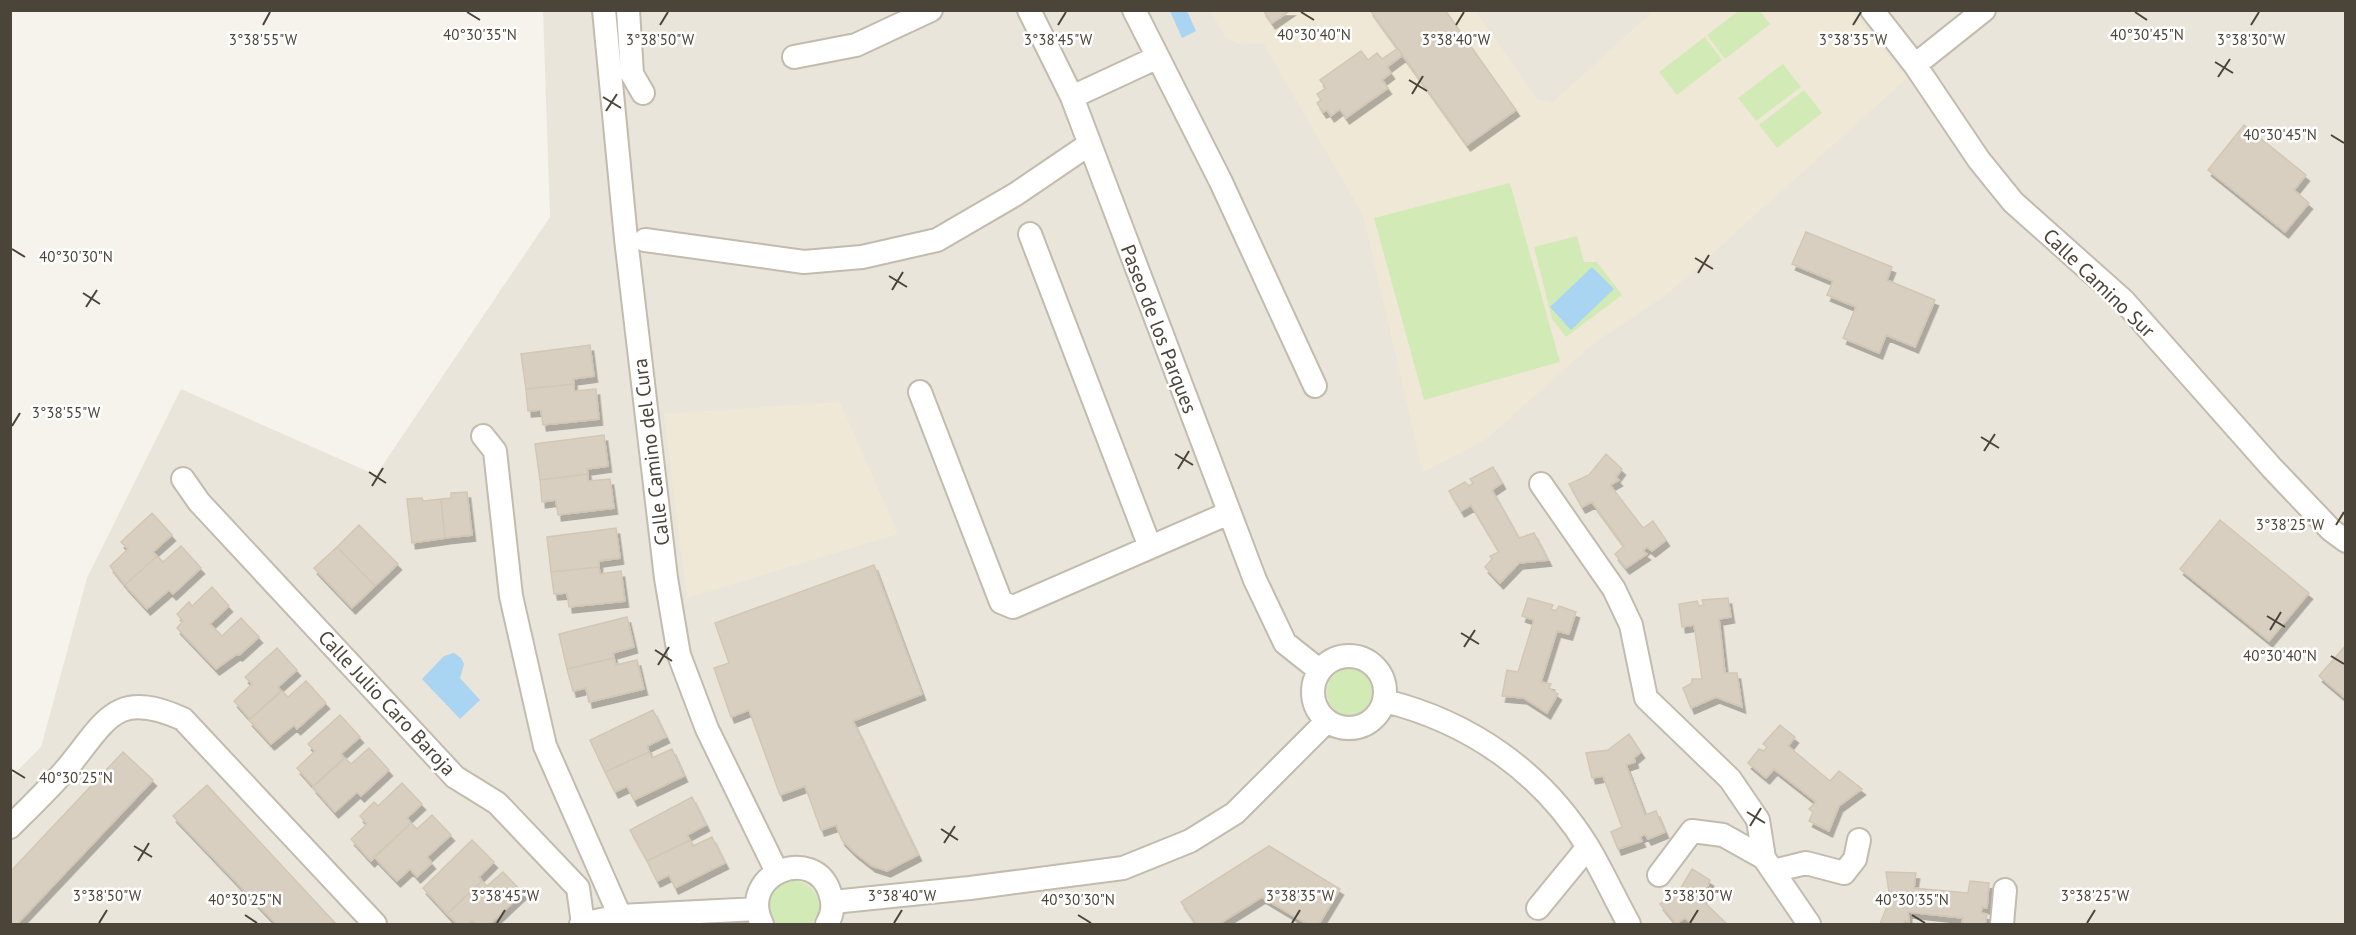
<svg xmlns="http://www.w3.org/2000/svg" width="2356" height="935" viewBox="0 0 2356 935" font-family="'PT Sans',sans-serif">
	<defs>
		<filter id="shadow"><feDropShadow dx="3.5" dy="6" stdDeviation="0" flood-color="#0004"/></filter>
	</defs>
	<rect width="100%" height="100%" fill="#f6f3ec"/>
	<!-- residential -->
	<path fill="#eae5da" d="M 543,11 L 2345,11 L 2345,924 L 11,924 L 10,778 L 41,747 L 87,578 L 181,389 L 376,475 L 550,217 Z"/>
	<!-- education -->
	<path fill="#efe8d6" d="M 1211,11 L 1476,11 L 1537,99 L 1552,103 L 1653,11 L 1852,11 L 1907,78 L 1666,295 L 1594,343 L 1485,440 L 1423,472 L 1363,215 L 1263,43 L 1239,44 L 1225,37 Z
		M 840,402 L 898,534 L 687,598 L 664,414 Z"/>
	<!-- green -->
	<path fill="#d2eab5" d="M 1740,10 L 1760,11 L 1770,24 L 1725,59 L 1707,35 Z
		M 1705,37 L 1722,60 L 1677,95 L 1659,72 Z
		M 1783,64 L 1801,87 L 1756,121 L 1738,98 Z
		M 1804,90 L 1822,113 L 1777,148 L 1759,125 Z
		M 1510,183 L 1560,362 L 1424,400 L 1374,218 Z
		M 1577,236 L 1584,262 L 1597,262 L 1622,295 L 1566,337 L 1552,319 L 1534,247 Z
		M1327 692a25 25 0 1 1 50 0a25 25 0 1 1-50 0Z
		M 789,880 C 814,880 829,905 811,924 L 776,924 C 760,908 770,887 789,880 Z"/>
	<!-- water -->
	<path fill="#a9d4f2" d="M 1170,11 L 1187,11 L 1196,31 L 1182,38 Z
		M 1592,267 L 1614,289 L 1571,330 L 1550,307 Z
		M 454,653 L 461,658 L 464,664 L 460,678 L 480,700 L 460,719 L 422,679 L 444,656 Z"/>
	<!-- building -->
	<path fill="#d8cfc1" stroke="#d3c7b4" stroke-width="1.5" filter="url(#shadow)" d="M 1263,10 L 1291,10 L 1272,23 Z
		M 1370,10 L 1445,10 L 1516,110 L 1467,145 Z
		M 1398,48 L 1403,55 L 1387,67 L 1391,73 L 1382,80 L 1388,88 L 1346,118 L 1340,109 L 1331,116 L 1327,110 L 1323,112 L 1317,103 L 1321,100 L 1317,94 L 1326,88 L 1320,80 L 1361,51 L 1368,60 L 1377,53 L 1382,59 Z
		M 2244,125 L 2306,175 L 2294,190 L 2309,203 L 2285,232 L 2208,170 Z
		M 1806,232 L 1892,267 L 1887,280 L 1935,300 L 1915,347 L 1886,335 L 1879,353 L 1843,338 L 1856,307 L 1827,295 L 1833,281 L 1792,264 Z
		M 590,345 L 594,376 L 573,379 L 574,384 L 526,389 L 521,354 Z
		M 574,384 L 574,391 L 596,389 L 599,419 L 543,425 L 541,410 L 528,411 L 526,389 Z
		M 604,435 L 608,466 L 587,469 L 588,474 L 540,480 L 535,444 Z
		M 1606,454 L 1622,469 L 1616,477 L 1619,480 L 1610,485 L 1643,528 L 1653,521 L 1666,540 L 1652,551 L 1647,547 L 1643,551 L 1647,554 L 1626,568 L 1615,554 L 1624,546 L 1592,502 L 1582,507 L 1569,484 L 1589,475 Z
		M 1493,467 L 1502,483 L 1492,490 L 1519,538 L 1534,533 L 1548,560 L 1519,563 L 1500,583 L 1485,567 L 1492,559 L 1490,556 L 1499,552 L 1471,505 L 1461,511 L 1449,491 L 1465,482 L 1469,486 L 1473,483 L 1470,479 Z
		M 588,474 L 588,481 L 610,479 L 614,508 L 558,515 L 556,500 L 542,502 L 540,480 Z
		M 467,492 L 472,535 L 445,538 L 441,499 L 451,498 L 451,493 Z
		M 422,498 L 423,501 L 441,499 L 445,538 L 412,543 L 407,499 Z
		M 152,513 L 172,535 L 153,552 L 157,556 L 125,585 L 110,566 L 128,549 L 121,542 Z
		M 2220,520 L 2309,593 L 2269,641 L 2180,569 Z
		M 359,525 L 398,564 L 375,586 L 337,547 Z
		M 616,528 L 620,558 L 599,561 L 599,567 L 551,572 L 547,537 Z
		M 181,546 L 201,568 L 173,594 L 169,590 L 147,609 L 125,585 L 157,556 L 163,562 Z
		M 337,547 L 375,586 L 352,608 L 314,568 Z
		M 874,565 L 922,694 L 853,721 L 918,855 L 887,871 L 872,866 L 854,852 L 842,840 L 836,825 L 821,830 L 805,786 L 780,795 L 749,710 L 731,717 L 714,668 L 729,663 L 715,623 Z
		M 599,567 L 600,574 L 621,571 L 625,601 L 569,607 L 567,593 L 554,594 L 551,572 Z
		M 212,587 L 229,606 L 210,624 L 222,636 L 241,618 L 259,637 L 239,655 L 237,654 L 216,669 L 177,628 L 183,621 L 177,614 L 189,602 L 192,606 Z
		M 1528,598 L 1553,605 L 1551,609 L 1556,611 L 1559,606 L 1576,612 L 1569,634 L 1557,631 L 1541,682 L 1551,684 L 1549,688 L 1558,694 L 1547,713 L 1524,698 L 1502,696 L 1507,670 L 1518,672 L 1534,620 L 1522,616 Z
		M 1728,598 L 1731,617 L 1719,619 L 1725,673 L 1737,673 L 1742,707 L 1716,697 L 1691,708 L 1683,688 L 1692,683 L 1692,679 L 1702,679 L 1694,625 L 1682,627 L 1679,604 L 1697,601 L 1699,606 L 1704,605 L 1702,600 Z
		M 627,617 L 634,647 L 613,653 L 614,658 L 567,669 L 559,634 Z
		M 2346,645 L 2346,699 L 2319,676 Z
		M 277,648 L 297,670 L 278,687 L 281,691 L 250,719 L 234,701 L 252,684 L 245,677 Z
		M 614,658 L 616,665 L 637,660 L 644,689 L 589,702 L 586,688 L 573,691 L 567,669 Z
		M 306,681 L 326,703 L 297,729 L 294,725 L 271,744 L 249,720 L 282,691 L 288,697 Z
		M 653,710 L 666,737 L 647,746 L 649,752 L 605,772 L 590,740 Z
		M 340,715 L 360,737 L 341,754 L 344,758 L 313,786 L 297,768 L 315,751 L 308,744 Z
		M 1780,725 L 1795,737 L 1788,746 L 1830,781 L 1839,771 L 1862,789 L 1839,806 L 1829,831 L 1809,821 L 1813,812 L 1809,809 L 1816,802 L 1774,769 L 1766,778 L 1748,763 L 1759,749 L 1764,751 L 1767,747 L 1763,744 Z
		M 1629,734 L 1641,752 L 1634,758 L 1635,762 L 1626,765 L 1645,815 L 1656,811 L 1665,832 L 1648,839 L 1645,834 L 1640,837 L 1642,841 L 1618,849 L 1611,832 L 1622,827 L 1603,776 L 1592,778 L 1586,753 L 1608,750 Z
		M 369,748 L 389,770 L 361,796 L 357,792 L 335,812 L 313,787 L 345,758 L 351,764 Z
		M 672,749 L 684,776 L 634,800 L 627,786 L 615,792 L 605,772 L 649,752 L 652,758 Z
		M 123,752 L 153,780 L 17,924 L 10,924 L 10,872 Z
		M 402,783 L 422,804 L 407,818 L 411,823 L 371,861 L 351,839 L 367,824 L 360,816 L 374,802 L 378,806 Z
		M 207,785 L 336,924 L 276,924 L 173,816 Z
		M 692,797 L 706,825 L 687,835 L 690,840 L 647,861 L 630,830 Z
		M 432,815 L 451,835 L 427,857 L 432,863 L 417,877 L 410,869 L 397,881 L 374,857 L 411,823 L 417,829 Z
		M 712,837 L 725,863 L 675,888 L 669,875 L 657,881 L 647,861 L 690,840 L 693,846 Z
		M 472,840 L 494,862 L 479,877 L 482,881 L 447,914 L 423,888 Z
		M 1269,846 L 1340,889 L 1319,924 L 1307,924 L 1262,897 L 1219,924 L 1196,924 L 1181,902 Z
		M 1692,869 L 1710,880 L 1706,890 L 1708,892 L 1701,899 L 1727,924 L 1692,924 L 1685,918 L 1676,924 L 1660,904 L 1678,893 Z
		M 503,872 L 523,893 L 490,924 L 476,924 L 472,921 L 469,924 L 457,924 L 447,914 L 482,881 L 487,886 Z
		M 1886,872 L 1916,873 L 1914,888 L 1968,893 L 1970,881 L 1989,883 L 1987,908 L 1982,907 L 1981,913 L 1987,914 L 1985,924 L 1962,924 L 1963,918 L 1908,912 L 1909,922 L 1905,921 L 1903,924 L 1880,924 L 1890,899 Z"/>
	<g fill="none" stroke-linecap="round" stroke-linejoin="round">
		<!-- minor casing -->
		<g stroke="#c2bbae" stroke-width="26">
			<path id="minor" d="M 604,10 L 626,239 L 666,578 L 679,655 L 707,729 L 777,872
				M 628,10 L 632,74 L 643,93
				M 1029,10 L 1072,97 L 1255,580 L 1285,643 L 1319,670
				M 1134,10 L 1221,182 L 1315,386
				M 1872,10 L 1915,65 L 1979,160 L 2013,202 L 2124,301 L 2272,468 L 2331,530 L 2346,541
				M 794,57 L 856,45 L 931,10
				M 1915,65 L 1984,10
				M 1072,97 L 1156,58
				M 1030,234 L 1150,547
				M 645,240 L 804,262 L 862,257 L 937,240 L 1016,194 L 1088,145
				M 920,392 L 1001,602 L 1013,607 L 1229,513
				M 483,436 L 495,451 L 511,596 L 545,746 L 620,916
				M 183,479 L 199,502 L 455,777 L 497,803 L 578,888 L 583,924
				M 1541,484 L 1614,589 L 1631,625 L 1646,698 L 1730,779 L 1758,820 L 1764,858
				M1313 692a36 36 0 1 1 72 0a36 36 0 1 1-72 0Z
				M 1385,701 C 1470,722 1542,772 1588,847 C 1603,872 1615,899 1629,924
				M 10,827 C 30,807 50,788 68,767 C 107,719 116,689 183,719 L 375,924
				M 1773,871 L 1806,863 L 1844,873 L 1855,859 L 1859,840
				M 1659,875 L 1692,831 L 1723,835 L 1764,858 L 1809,924
				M 833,902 L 970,888 L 1123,868 L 1190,841 L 1235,813 L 1327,721
				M 1538,908 L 1588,847
				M 581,924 L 620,916 L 757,909
				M 762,924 C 737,873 815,844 830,893 C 834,904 833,914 827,924
				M 2002,924 L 2005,890"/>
		</g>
		<!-- minor -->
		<use href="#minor" stroke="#fff" stroke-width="22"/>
	</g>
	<!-- ticks -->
	<path fill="none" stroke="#4b4439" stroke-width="2" d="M 467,12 L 480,20M 1301,12 L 1314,20M 2135,12 L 2147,20M 263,25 L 270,12M 660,25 L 668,12M 1058,25 L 1066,12M 1456,25 L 1464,12M 1853,25 L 1861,12M 2251,25 L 2259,12M 2215,62 L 2233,73M 2218,77 L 2230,59M 1409,80 L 1427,91M 1412,94 L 1423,76M 603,97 L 621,108M 606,111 L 617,94M 2331,135 L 2344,143M 12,249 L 25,257M 1695,258 L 1713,269M 1698,273 L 1709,255M 889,276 L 907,287M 892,290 L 903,272M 83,293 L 100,304M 86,307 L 97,290M 12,426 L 20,413M 1981,437 L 1999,448M 1984,451 L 1995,434M 1175,454 L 1193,465M 1178,469 L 1189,451M 369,472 L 386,483M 372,486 L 383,468M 2336,525 L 2344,512M 2267,616 L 2285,627M 2270,630 L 2281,612M 1461,633 L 1479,644M 1464,647 L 1475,630M 655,650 L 672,661M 2331,656 L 2344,664M 658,665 L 669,647M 12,770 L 25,778M 1747,812 L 1765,823M 1750,826 L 1761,808M 941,829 L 958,840M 944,843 L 955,826M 134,846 L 152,857M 138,861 L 149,843M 245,915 L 257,923M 1078,915 L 1091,923M 1912,915 L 1925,923M 99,923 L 107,910M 497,923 L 505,910M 894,923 L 902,910M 1292,923 L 1300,910M 1690,923 L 1698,910M 2087,923 L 2095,910"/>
	<g text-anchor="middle" stroke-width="5" stroke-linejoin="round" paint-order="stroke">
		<!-- street labels -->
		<g font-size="20" fill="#4b4439" stroke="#fff">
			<text transform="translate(2099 283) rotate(44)" y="7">Calle Camino Sur</text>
			<text transform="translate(1159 329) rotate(69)" y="7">Paseo de los Parques</text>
			<text transform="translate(651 452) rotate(-97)" y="7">Calle Camino del Cura</text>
			<text transform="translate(387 703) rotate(47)" y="7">Calle Julio Caro Baroja</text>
		</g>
	</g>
	<g font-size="15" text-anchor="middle" fill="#4b4439" stroke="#fff" stroke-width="5" stroke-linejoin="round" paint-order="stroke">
		<text x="480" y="40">40°30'35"N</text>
		<text x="1314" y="40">40°30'40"N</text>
		<text x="2147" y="40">40°30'45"N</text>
		<text x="263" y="45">3°38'55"W</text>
		<text x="660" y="45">3°38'50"W</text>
		<text x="1058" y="45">3°38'45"W</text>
		<text x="1456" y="45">3°38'40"W</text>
		<text x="1853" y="45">3°38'35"W</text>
		<text x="2251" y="45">3°38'30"W</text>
		<text x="2280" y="140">40°30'45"N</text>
		<text x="76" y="262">40°30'30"N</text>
		<text x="66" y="418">3°38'55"W</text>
		<text x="2290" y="530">3°38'25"W</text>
		<text x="2280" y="661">40°30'40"N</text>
		<text x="76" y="783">40°30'25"N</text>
		<text x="107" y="901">3°38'50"W</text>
		<text x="505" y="901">3°38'45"W</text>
		<text x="902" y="901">3°38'40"W</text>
		<text x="1300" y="901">3°38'35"W</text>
		<text x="1698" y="901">3°38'30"W</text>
		<text x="2095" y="901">3°38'25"W</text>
		<text x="245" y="905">40°30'25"N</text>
		<text x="1078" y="905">40°30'30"N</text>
		<text x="1912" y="905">40°30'35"N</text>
	</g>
	<!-- border -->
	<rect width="2356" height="935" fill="none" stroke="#4b4439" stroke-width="24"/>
</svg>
